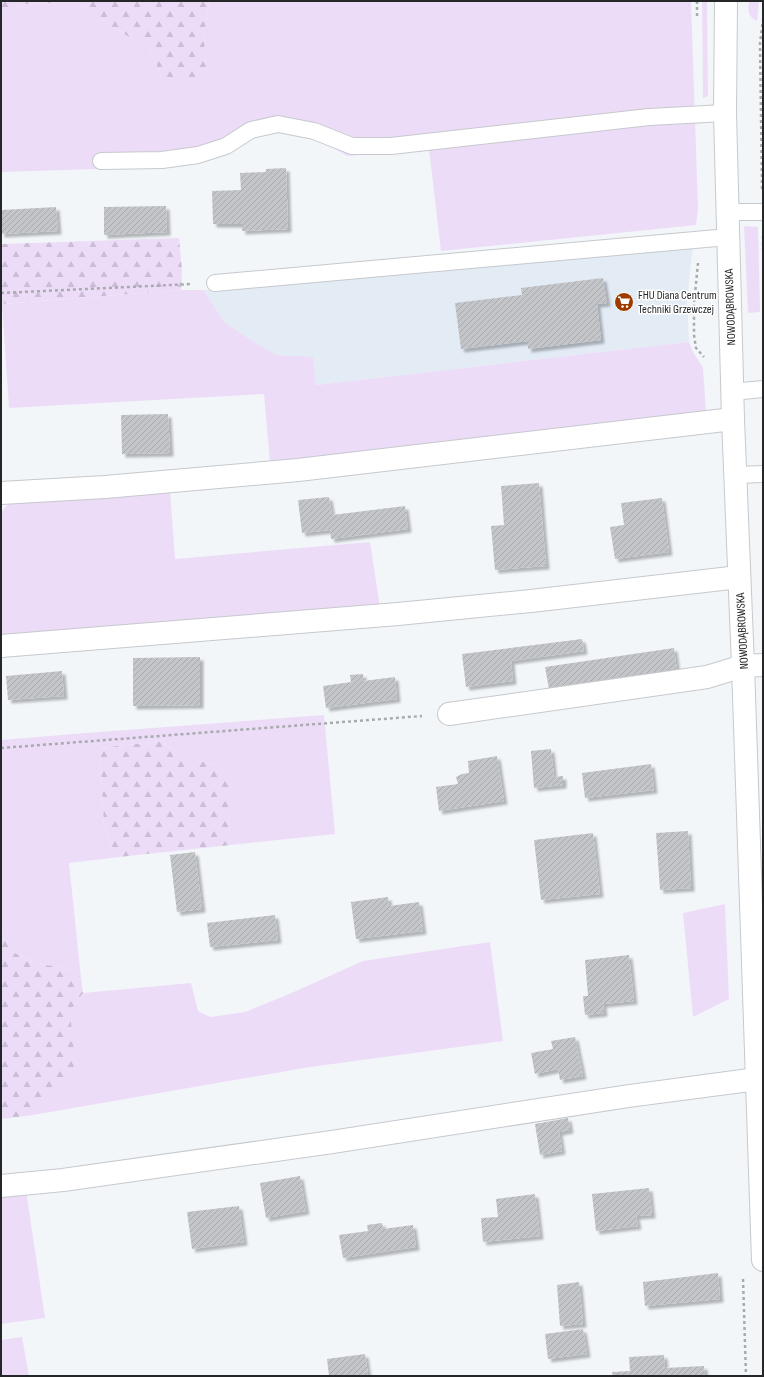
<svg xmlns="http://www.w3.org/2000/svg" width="764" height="1377" viewBox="0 0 764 1377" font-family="'Sofia Sans Condensed',sans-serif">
	<defs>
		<pattern id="forest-firs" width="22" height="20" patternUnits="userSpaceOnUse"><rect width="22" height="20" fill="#eddcf8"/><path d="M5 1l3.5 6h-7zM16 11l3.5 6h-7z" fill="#cbbdd5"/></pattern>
		<pattern id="building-hatch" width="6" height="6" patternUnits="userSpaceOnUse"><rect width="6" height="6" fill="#c4c5c9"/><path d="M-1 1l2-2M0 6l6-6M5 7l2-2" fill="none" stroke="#a8a9ad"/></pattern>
		<filter id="shadow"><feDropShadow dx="3.5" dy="3.5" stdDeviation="1" flood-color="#0004"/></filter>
	</defs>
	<rect width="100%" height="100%" fill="#f2f6f9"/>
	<!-- built -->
	<path fill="#e3ebf5" d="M 693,245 L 687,300 L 689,342 L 316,385 L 313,358 L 276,355 L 248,338 L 224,322 L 204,290 Z"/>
	<!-- grass -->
	<path fill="#eddcf8" d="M 209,1 L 691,1 L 698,209 L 696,225 L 441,251 L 429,149 L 347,156 L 327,144 L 304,134 L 276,133 L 246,139 L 226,155 L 190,164 L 129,168 L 1,172 L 1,21 L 25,4 L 76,2 L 111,26 L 149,49 L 162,76 L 206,69 L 204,37 Z
		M 702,1 L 707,1 L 708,96 L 703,98 Z
		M 749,1 L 759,1 L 757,21 C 747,15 748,11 749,1 Z
		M 744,226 L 758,227 L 760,312 L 748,313 Z
		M 181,290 L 204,290 L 224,322 L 248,338 L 276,355 L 313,357 L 316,385 L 689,342 L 693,352 L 703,368 L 706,412 L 270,463 L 264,394 L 9,408 L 2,304 Z
		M 170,491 L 175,559 L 370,542 L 380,608 L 1,636 L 1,513 L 12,499 Z
		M 324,715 L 335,834 L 231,845 L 228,816 L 219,766 L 180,755 L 161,741 L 100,748 L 104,827 L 112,847 L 119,857 L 69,863 L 81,978 L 72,970 L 62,967 L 37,964 L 13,952 L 1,932 L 1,740 L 86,733 Z
		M 725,904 L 729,999 L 693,1017 L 683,913 Z
		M 490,942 L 503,1041 L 310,1067 L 33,1115 L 63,1086 L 70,1011 L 83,993 L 191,983 L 198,1011 L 210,1017 L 245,1012 L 287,995 L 363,961 Z
		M 26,1190 L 45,1318 L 1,1324 L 1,1192 Z
		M 22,1337 L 29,1376 L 1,1376 L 1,1340 Z"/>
	<!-- forest -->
	<path fill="url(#forest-firs)" d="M 1,1 L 209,1 L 204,37 L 206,69 L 198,81 L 162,76 L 149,49 L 111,26 L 76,2 L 25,4 L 1,21 Z
		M 179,238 L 182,270 L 181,290 L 1,304 L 1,244 Z
		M 161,741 L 180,755 L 219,766 L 230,780 L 228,816 L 231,845 L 119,857 L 112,847 L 104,827 L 100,748 Z
		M 1,932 L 13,952 L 37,964 L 62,967 L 72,970 L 81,978 L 83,993 L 70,1011 L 75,1064 L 63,1086 L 33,1115 L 1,1119 Z"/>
	<!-- building -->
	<path fill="url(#building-hatch)" filter="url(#shadow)" d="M 286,168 L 288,229 L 242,231 L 242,224 L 213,224 L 212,191 L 241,190 L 240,173 L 266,172 L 266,169 Z
		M 166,206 L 167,232 L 104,235 L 104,207 Z
		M 56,207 L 58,231 L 1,234 L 1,210 Z
		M 603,278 L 607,303 L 597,304 L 601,340 L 528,349 L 528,341 L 461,349 L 455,303 L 522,295 L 521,288 Z
		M 168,414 L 170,453 L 122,454 L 121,415 Z
		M 539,483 L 546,566 L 495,570 L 491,526 L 504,525 L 501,486 Z
		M 329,497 L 332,515 L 405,506 L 408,529 L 331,539 L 330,530 L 302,533 L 298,500 Z
		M 662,498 L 669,552 L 615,559 L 610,527 L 624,525 L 621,503 Z
		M 582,639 L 584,651 L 511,661 L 513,681 L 466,687 L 462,654 Z
		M 674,648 L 677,671 L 549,689 L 545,667 Z
		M 200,657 L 200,705 L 133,706 L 133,658 Z
		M 62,671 L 64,696 L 8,700 L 6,676 Z
		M 363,674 L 363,681 L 395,677 L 397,699 L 326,708 L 323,686 L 351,682 L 350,675 Z
		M 551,749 L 554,777 L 563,776 L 563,785 L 534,788 L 531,751 Z
		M 497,756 L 504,801 L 439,811 L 436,787 L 458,784 L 456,777 L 462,774 L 469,773 L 468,761 Z
		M 651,764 L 654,790 L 585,798 L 582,773 Z
		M 688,831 L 691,888 L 660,890 L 656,833 Z
		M 593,833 L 600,894 L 541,900 L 534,840 Z
		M 195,852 L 202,909 L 177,912 L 170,855 Z
		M 388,897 L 389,906 L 419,902 L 423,931 L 356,939 L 351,902 Z
		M 275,915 L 278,940 L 210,947 L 207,923 Z
		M 629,955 L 634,1001 L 603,1004 L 604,1013 L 585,1015 L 583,996 L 588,996 L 585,960 Z
		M 575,1037 L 583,1076 L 560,1080 L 558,1069 L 535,1074 L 531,1053 L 553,1049 L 551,1041 Z
		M 568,1118 L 570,1130 L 559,1132 L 562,1151 L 540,1155 L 535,1124 Z
		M 300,1176 L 306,1211 L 266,1218 L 260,1183 Z
		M 649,1188 L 652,1215 L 636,1216 L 638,1226 L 596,1231 L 592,1194 Z
		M 535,1194 L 540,1236 L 483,1242 L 481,1218 L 498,1217 L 496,1199 Z
		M 239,1206 L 244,1242 L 192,1249 L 187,1212 Z
		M 382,1223 L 383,1229 L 413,1225 L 416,1247 L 343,1258 L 339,1235 L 368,1231 L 367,1225 Z
		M 718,1273 L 720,1299 L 645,1306 L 643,1282 Z
		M 579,1282 L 583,1324 L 560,1326 L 557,1285 Z
		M 583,1329 L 587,1354 L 548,1359 L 545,1334 Z
		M 365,1354 L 368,1375 L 357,1376 L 329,1376 L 327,1359 Z
		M 664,1355 L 665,1368 L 704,1366 L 705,1376 L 613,1376 L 612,1372 L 630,1371 L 629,1357 Z"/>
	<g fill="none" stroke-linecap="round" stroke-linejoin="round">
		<!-- service casing -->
		<g stroke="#c6c9cd" stroke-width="18">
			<path id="service" d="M 101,161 L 162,160 L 198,155 L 226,146 L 251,130 L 278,124 L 314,131 L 352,146 L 391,146 L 649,117 L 725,113
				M 728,212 L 763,212
				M 215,283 L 728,237
				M 732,392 L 763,389
				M 735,475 L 763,474"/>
		</g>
		<!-- minor casing -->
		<g stroke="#c6c9cd" stroke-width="24">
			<path id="minor" d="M 1,493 L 105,487 L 298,470 L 733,419
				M 1,646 L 398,614 L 531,601 L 739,577
				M 449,714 L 707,677 L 743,666 L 763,665
				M 1,1186 L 63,1180 L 332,1142 L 629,1096 L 757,1079"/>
		</g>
		<!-- tertiary casing -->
		<g stroke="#c6c9cd" stroke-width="24">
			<path id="tertiary" d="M 726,1 L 725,113 L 733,419 L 743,666 L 763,1260"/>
		</g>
		<!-- path -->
		<path stroke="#a8abae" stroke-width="2.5" stroke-dasharray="3 3" stroke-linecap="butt" d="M 697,1 L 697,16
			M 762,189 L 760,43 L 763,20
			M 763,236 L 763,249
			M 698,263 L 694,304 L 694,335 L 696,348 L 704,357
			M 1,293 L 192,284
			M 1,748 L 422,716
			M 743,1279 L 746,1376"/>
		<!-- service -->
		<use href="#service" stroke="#fff" stroke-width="16"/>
		<!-- minor -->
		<use href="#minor" stroke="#fff" stroke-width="22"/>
		<!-- tertiary -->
		<use href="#tertiary" stroke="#fff" stroke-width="22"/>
	</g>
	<!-- icons -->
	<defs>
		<g id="supermarket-disc" transform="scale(1)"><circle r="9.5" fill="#9e3c00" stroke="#fff"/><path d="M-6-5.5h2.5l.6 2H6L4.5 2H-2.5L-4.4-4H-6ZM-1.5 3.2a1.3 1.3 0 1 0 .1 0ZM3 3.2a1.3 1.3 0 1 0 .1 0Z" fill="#fff"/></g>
	</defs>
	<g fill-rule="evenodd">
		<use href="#supermarket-disc" x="624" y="302"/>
	</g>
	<g text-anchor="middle" stroke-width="3" stroke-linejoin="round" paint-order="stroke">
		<!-- poi labels -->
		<g font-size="12" fill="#252627" stroke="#fff" text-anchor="start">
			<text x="638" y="299">FHU Diana Centrum<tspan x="638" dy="14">Techniki Grzewczej</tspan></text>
		</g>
		<!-- street labels -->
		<g font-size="12" fill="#252627" stroke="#fff">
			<text transform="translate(730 307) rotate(-92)" y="4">NOWODĄBROWSKA</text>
			<text transform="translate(742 631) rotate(-93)" y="4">NOWODĄBROWSKA</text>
		</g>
	</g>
	<!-- border -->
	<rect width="764" height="1377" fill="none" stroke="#252627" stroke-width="4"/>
</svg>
